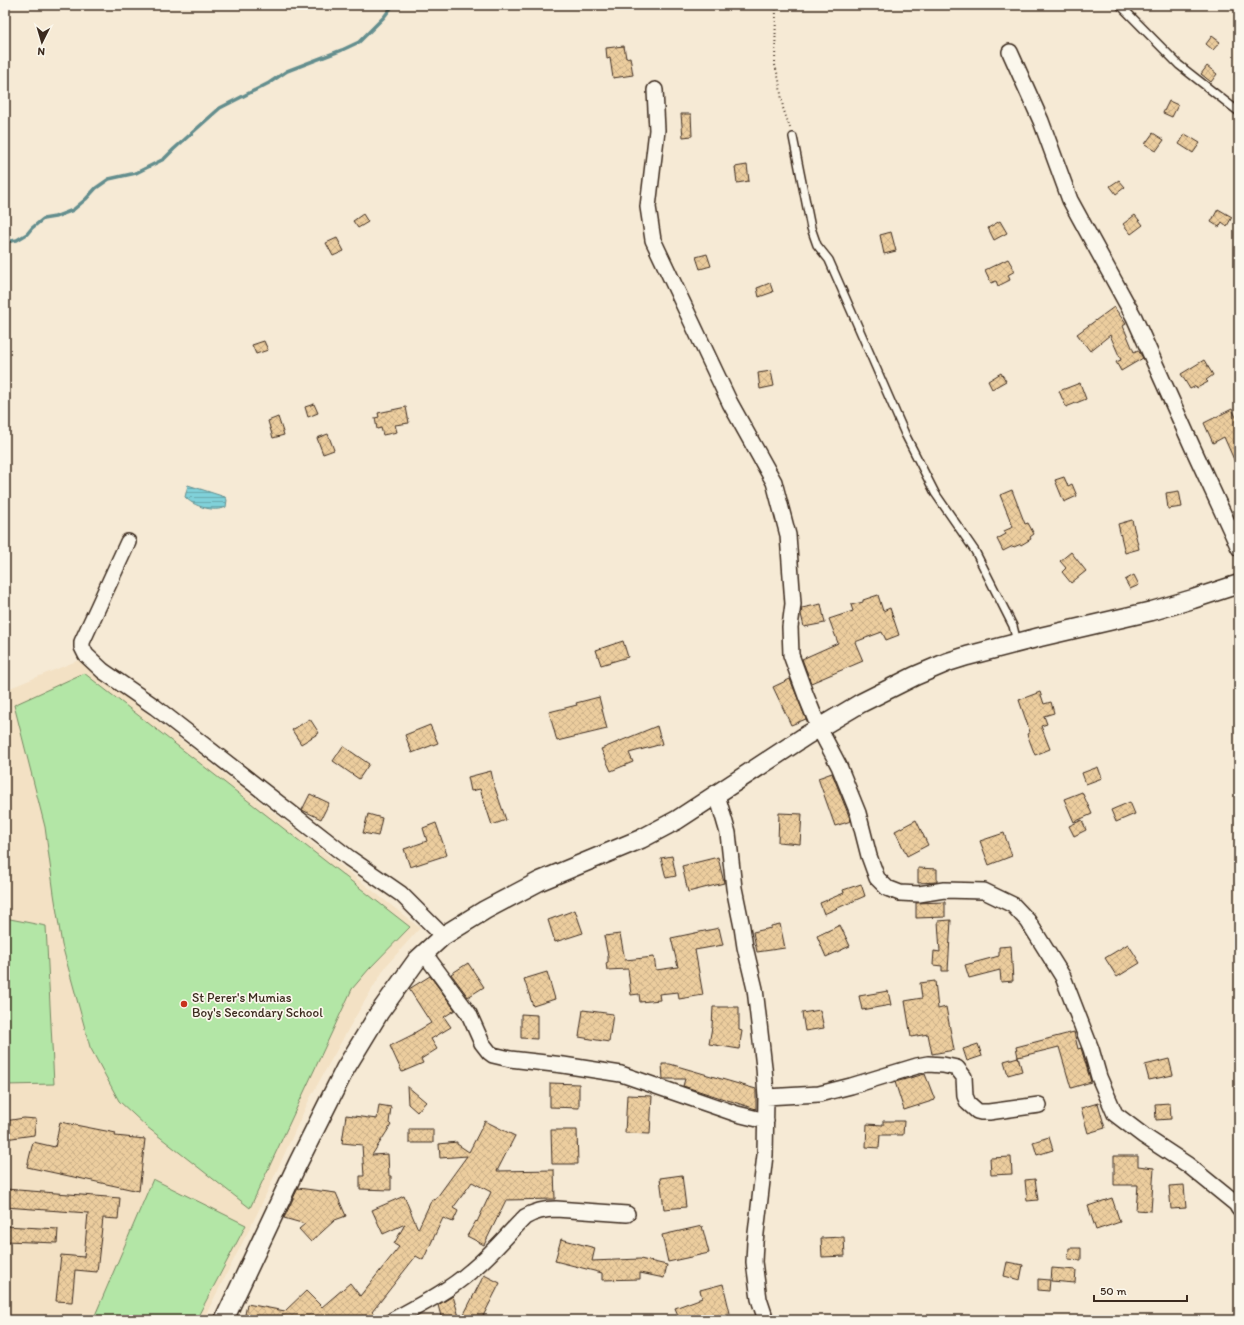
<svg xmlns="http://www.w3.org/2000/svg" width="1244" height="1325" viewBox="0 0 1244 1325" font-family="Itim,sans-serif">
	<defs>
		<pattern id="water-rules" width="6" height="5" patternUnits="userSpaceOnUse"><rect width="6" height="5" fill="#80d1d9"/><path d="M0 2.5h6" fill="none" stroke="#6aaaaf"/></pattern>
		<pattern id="building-cross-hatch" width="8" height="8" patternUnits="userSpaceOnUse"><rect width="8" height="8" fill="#eccd9e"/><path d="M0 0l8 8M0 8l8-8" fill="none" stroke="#cbb088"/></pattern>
	</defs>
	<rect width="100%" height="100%" fill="#f6ead5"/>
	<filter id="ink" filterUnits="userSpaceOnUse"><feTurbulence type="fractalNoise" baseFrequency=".025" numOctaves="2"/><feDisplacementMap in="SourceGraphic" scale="8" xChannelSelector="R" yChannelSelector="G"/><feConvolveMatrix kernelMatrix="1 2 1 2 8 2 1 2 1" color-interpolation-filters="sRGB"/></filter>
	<g filter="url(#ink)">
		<!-- built -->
		<path fill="#f3e1c4" d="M 79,660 L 420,928 L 386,966 L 354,1019 L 310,1098 L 257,1214 L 203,1320 L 5,1320 L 5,690 Z"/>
		<!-- green -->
		<path fill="#b3e6a6" stroke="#778862" d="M 84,673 L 410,927 L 369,969 L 352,989 L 250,1208 L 147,1127 L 119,1101 L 90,1047 L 62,945 L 54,894 L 45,827 L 14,705 Z
			M 5,918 L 46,926 L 54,1084 L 5,1085 Z
			M 153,1179 L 246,1225 L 196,1320 L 93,1320 Z"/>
		<!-- water -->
		<path fill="url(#water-rules)" stroke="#648e8e" d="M 188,485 L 225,497 L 227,500 L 226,507 C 214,513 193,506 185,497 Z"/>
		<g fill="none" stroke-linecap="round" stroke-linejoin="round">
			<!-- stream -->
			<path stroke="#648e8e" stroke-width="3.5" d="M 5,242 L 17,240 L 27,234 L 32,228 L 43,219 L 55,217 L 73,210 L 86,199 L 96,188 L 109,179 L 136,173 L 164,159 L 174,149 L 220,108 L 269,83 L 287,71 L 342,50 L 359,42 L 384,17 L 393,5"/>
		</g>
		<!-- building -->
		<path fill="url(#building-cross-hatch)" stroke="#3b2a1e" d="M 1212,36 L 1220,42 L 1213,50 L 1206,44 Z
			M 624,46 L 626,58 L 630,57 L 633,75 L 613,78 L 610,58 L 607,59 L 606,48 Z
			M 1207,66 L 1217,74 L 1211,82 L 1201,74 Z
			M 1169,101 L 1178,105 L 1172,117 L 1163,113 Z
			M 681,114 L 691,114 L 692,136 L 683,137 Z
			M 1153,133 L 1164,140 L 1156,151 L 1145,144 Z
			M 1185,134 L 1200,143 L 1193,153 L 1179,144 Z
			M 747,165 L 749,181 L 737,183 L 735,167 Z
			M 1119,180 L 1125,187 L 1116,194 L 1110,186 Z
			M 1218,209 L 1232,217 L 1227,226 L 1222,222 L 1219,227 L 1211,222 Z
			M 363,214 L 368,222 L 358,228 L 353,221 Z
			M 1135,215 L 1143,225 L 1131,234 L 1123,224 Z
			M 1000,221 L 1007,233 L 994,240 L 988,228 Z
			M 891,232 L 896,251 L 884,254 L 880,235 Z
			M 337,238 L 344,251 L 333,256 L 326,243 Z
			M 707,254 L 711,266 L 700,269 L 696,257 Z
			M 1008,259 L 1015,271 L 1008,275 L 1010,280 L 998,286 L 996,281 L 991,283 L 985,270 Z
			M 770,283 L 773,292 L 759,297 L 757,288 Z
			M 1114,307 L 1126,324 L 1123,326 L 1134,352 L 1138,350 L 1143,358 L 1121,371 L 1116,362 L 1121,360 L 1110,335 L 1090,351 L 1077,334 Z
			M 264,341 L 268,350 L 256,354 L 252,345 Z
			M 1204,360 L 1213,375 L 1206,380 L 1208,382 L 1197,388 L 1196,386 L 1190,389 L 1181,374 Z
			M 771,371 L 774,386 L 760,389 L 758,373 Z
			M 1001,373 L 1006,381 L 992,389 L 988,381 Z
			M 1080,383 L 1086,399 L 1066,407 L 1059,391 Z
			M 314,404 L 318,413 L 308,417 L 305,407 Z
			M 406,407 L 409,423 L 395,425 L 397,432 L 383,435 L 381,428 L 377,429 L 375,418 L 379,417 L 378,413 Z
			M 1232,409 L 1239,423 L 1239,471 L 1224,437 L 1213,443 L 1204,423 Z
			M 278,417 L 284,435 L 273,438 L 268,421 Z
			M 328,434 L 334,450 L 323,454 L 317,438 Z
			M 1064,477 L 1068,486 L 1072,484 L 1077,496 L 1064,502 L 1055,480 Z
			M 1012,490 L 1025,524 L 1028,523 L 1034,534 L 1030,537 L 1031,539 L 1021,545 L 1021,544 L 1014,547 L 1013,546 L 1003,551 L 997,539 L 1006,534 L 1004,531 L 1013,527 L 1000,495 Z
			M 1179,491 L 1182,507 L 1168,509 L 1166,493 Z
			M 1132,520 L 1139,549 L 1125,553 L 1118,524 Z
			M 1071,552 L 1086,571 L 1071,583 L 1062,572 L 1066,568 L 1060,561 Z
			M 1134,575 L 1139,585 L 1130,589 L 1125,580 Z
			M 878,595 L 883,611 L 890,608 L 899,635 L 886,640 L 882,632 L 855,642 L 863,661 L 811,683 L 802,659 L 838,643 L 829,619 L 853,611 L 851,605 L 863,602 L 863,600 Z
			M 821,604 L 825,623 L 804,627 L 801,614 L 802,608 Z
			M 623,641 L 628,657 L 601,665 L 596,650 Z
			M 790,679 L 806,719 L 791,725 L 773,687 Z
			M 1040,692 L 1044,704 L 1051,702 L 1054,713 L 1044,716 L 1047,724 L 1041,726 L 1050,749 L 1035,755 L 1027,734 L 1030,732 L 1019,700 Z
			M 599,697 L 607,729 L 557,741 L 549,712 L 577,705 L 576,703 Z
			M 310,719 L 319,733 L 301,744 L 292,730 Z
			M 430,725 L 438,743 L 412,753 L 405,735 Z
			M 657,726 L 662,744 L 629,753 L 633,762 L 611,771 L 601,749 Z
			M 343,746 L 369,764 L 359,779 L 333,761 Z
			M 1098,767 L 1102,778 L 1086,784 L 1082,773 Z
			M 491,771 L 494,785 L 506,820 L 492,825 L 480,789 L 471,791 L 468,777 Z
			M 832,773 L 851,821 L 835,826 L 818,778 Z
			M 1082,792 L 1092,814 L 1074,822 L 1064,799 Z
			M 310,794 L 329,803 L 321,819 L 302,810 Z
			M 1130,802 L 1135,814 L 1116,822 L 1111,810 Z
			M 779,813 L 802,814 L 800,844 L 778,842 Z
			M 368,814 L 382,818 L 378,836 L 363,833 Z
			M 916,820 L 928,845 L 907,856 L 895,831 Z
			M 1082,820 L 1086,830 L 1074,836 L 1069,826 Z
			M 436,823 L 447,855 L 410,867 L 404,849 L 427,841 L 423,828 Z
			M 1004,833 L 1012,856 L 989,865 L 980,841 Z
			M 672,856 L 676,876 L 666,878 L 661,858 Z
			M 718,857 L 724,883 L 688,892 L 682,866 Z
			M 918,868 L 937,869 L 937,882 L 918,883 Z
			M 861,884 L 865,896 L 824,914 L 820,903 L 844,893 L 843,890 Z
			M 945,902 L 945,917 L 916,918 L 916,903 Z
			M 575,910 L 583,933 L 555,942 L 548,920 Z
			M 951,920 L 948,971 L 942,971 L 942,966 L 933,965 L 934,951 L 940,952 L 938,921 Z
			M 780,924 L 785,948 L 757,952 L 753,932 L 771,928 L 771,926 Z
			M 840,925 L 850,946 L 826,957 L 817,936 Z
			M 719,928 L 723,945 L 695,950 L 703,995 L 679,999 L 678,992 L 659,994 L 660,1000 L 640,1002 L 639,994 L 631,995 L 628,969 L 607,970 L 606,963 L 608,962 L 608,956 L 604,936 L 620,934 L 625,960 L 654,957 L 656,970 L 678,967 L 671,938 Z
			M 1128,944 L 1140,963 L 1117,977 L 1105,958 Z
			M 1011,946 L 1013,981 L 1001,982 L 1000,970 L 969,978 L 965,965 L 999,956 L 999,947 Z
			M 468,963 L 484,987 L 468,997 L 451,974 Z
			M 547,972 L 555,999 L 533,1006 L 524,979 Z
			M 430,976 L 455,1010 L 444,1017 L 451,1027 L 431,1039 L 437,1049 L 421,1059 L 423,1063 L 402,1072 L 390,1046 L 414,1034 L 414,1033 L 431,1023 L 409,989 Z
			M 935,981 L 938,1009 L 946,1007 L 954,1050 L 932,1054 L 928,1034 L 911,1037 L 905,1001 L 922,998 L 920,983 Z
			M 888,991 L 891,1005 L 862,1010 L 859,996 Z
			M 713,1007 L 739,1007 L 739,1030 L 742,1031 L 739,1049 L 709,1044 L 712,1027 Z
			M 583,1010 L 613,1014 L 609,1042 L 579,1037 Z
			M 820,1010 L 824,1028 L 805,1031 L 802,1013 Z
			M 521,1014 L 537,1015 L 537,1039 L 521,1038 Z
			M 1074,1032 L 1078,1049 L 1081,1048 L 1091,1082 L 1071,1088 L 1059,1047 L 1018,1057 L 1016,1047 Z
			M 978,1044 L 982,1056 L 967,1061 L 963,1049 Z
			M 1018,1057 L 1022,1071 L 1008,1075 L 1004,1061 Z
			M 1169,1059 L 1173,1075 L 1149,1080 L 1145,1065 Z
			M 662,1064 L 670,1064 L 756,1089 L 756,1109 L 683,1086 L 685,1079 L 663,1079 Z
			M 925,1074 L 935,1100 L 904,1110 L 895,1082 Z
			M 550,1083 L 579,1084 L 579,1108 L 550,1107 Z
			M 407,1086 L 426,1102 L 417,1112 L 408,1104 Z
			M 627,1095 L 652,1096 L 650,1134 L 625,1133 Z
			M 1098,1103 L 1105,1128 L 1088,1133 L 1081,1108 Z
			M 1170,1103 L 1171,1119 L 1156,1120 L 1155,1104 Z
			M 379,1105 L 391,1107 L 389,1123 L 391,1125 L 372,1155 L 388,1154 L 389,1176 L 391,1176 L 391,1190 L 360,1189 L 360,1176 L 364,1176 L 362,1145 L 342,1143 L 346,1115 L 377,1119 Z
			M 24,1118 L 36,1119 L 34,1135 L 5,1139 L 5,1121 Z
			M 485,1121 L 515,1136 L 497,1171 L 554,1170 L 555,1199 L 506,1200 L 484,1245 L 467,1236 L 476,1221 L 477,1222 L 491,1192 L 472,1182 L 453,1208 L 458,1211 L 453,1222 L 443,1218 L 423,1260 L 416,1256 L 372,1312 L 376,1316 L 371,1320 L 244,1320 L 247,1304 L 285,1311 L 306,1291 L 322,1307 L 350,1283 L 360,1296 L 399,1247 L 394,1244 L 405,1224 L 383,1234 L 372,1210 L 404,1196 L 418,1229 L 432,1199 L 435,1200 L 467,1156 L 440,1158 L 439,1144 L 457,1142 L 457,1144 L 469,1152 Z
			M 883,1121 L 904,1121 L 903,1135 L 880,1135 L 879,1148 L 866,1147 L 867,1124 L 883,1125 Z
			M 60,1122 L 116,1133 L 115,1136 L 145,1139 L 139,1191 L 27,1167 L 33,1142 L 55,1147 Z
			M 409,1129 L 433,1129 L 433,1143 L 409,1143 Z
			M 551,1130 L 577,1130 L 578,1164 L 552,1164 Z
			M 1049,1137 L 1053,1150 L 1037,1155 L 1033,1142 Z
			M 1114,1156 L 1138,1156 L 1138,1166 L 1154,1168 L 1151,1211 L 1136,1210 L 1138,1185 L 1114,1185 Z
			M 1011,1157 L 1012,1174 L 991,1175 L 990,1158 Z
			M 682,1175 L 686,1207 L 664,1209 L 660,1178 Z
			M 1035,1179 L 1038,1200 L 1027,1201 L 1025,1180 Z
			M 1184,1185 L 1186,1208 L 1171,1209 L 1169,1186 Z
			M 298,1188 L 336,1193 L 346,1216 L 335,1220 L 311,1242 L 299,1229 L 305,1224 L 284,1218 Z
			M 5,1189 L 120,1198 L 118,1219 L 103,1218 L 97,1272 L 75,1270 L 72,1302 L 56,1301 L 61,1255 L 84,1257 L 88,1213 L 5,1207 Z
			M 1112,1198 L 1120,1222 L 1096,1230 L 1088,1206 Z
			M 5,1226 L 58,1229 L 57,1243 L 5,1241 Z
			M 702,1226 L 709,1253 L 668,1262 L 662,1235 Z
			M 844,1237 L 845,1256 L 822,1257 L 821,1238 Z
			M 561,1239 L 595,1248 L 592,1261 L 640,1259 L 667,1265 L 664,1278 L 640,1273 L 640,1279 L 602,1280 L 602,1273 L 555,1261 Z
			M 1069,1248 L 1081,1248 L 1081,1260 L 1068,1259 Z
			M 1007,1262 L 1023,1265 L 1020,1280 L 1004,1276 Z
			M 1052,1268 L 1076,1270 L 1075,1283 L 1051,1281 Z
			M 484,1275 L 500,1283 L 481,1320 L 461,1320 Z
			M 1038,1279 L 1050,1280 L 1049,1291 L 1038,1290 Z
			M 723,1284 L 730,1313 L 701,1320 L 680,1320 L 675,1308 L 702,1298 L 700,1290 Z
			M 453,1296 L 460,1320 L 442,1320 L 438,1305 Z"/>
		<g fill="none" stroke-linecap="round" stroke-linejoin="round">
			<!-- service casing -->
			<g stroke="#3b2a1e" stroke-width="10">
				<path id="service" d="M 1120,5 L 1179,65 L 1239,112
					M 793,137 L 811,228 L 817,245 L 829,260 L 905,434 L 935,493 L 975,551 L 1013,626 L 1017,642"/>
			</g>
			<!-- minor casing -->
			<g stroke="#3b2a1e" stroke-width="18">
				<path id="minor" d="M 1010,52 L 1041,121 L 1070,200 L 1134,317 L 1192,446 L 1239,548
					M 655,90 L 657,130 L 648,207 L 653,240 L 730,403 L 774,482 L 788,535 L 793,604 L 790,627 L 791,655 L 806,696 L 819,728 L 839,766 L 858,813 L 869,856 L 877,878 L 887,888 L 900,893 L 919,894 L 944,890 L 984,891 L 1013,905 L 1028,921 L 1063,977 L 1091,1049 L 1099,1077 L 1115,1114 L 1144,1136 L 1188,1165 L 1236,1204 L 1239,1209
					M 128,542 L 82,642 L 82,647 L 86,655 L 103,671 L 155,707 L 349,858 L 401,894 L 443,936
					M 717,795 L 728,833 L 734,888 L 742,927 L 745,947 L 755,989 L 764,1067 L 766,1097 L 765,1155 L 755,1242 L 754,1262 L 759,1299 L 766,1320
					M 424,953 L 469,1014 L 482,1043 L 489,1052 L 493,1055 L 510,1059 L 563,1065 L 621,1074 L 737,1114 L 766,1121
					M 766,1097 L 819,1094 L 851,1086 L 917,1066 L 928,1064 L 943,1065 L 957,1068 L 964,1077 L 965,1096 L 968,1103 L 977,1111 L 981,1112 L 989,1112 L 1039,1105
					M 393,1320 C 420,1305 447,1292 471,1271 C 491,1255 507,1235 525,1217 C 535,1211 544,1209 556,1209 L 627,1214"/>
			</g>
			<!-- tertiary casing -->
			<g stroke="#3b2a1e" stroke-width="21">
				<path id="tertiary" d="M 224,1320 L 298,1163 L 345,1069 L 379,1013 L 417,960 L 443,936 L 485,910 L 540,881 L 641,839 L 677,820 L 807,735 L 861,703 L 915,676 L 948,662 L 967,656 L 1040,637 L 1152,611 L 1193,599 L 1239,584"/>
			</g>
			<!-- path -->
			<path stroke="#3b2a1e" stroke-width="2" stroke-dasharray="1 3" stroke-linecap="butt" d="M 776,5 L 775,65 L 779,80 L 783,108 L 790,128"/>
			<!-- service -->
			<use href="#service" stroke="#fbf7ec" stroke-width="7"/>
			<!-- minor -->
			<use href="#minor" stroke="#fbf7ec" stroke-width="15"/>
			<!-- tertiary -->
			<use href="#tertiary" stroke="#fbf7ec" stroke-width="18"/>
		</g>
	</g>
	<!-- markers -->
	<circle fill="#c8321e" stroke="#fbf7ec" stroke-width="1.5" cx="184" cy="1004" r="4"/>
	<g text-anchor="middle" stroke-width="3.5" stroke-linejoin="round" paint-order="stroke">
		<!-- poi labels -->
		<g font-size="13" fill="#3b2a1e" stroke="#fbf7ec" text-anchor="start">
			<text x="192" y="1002">St Perer's Mumias<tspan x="192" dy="15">Boy's Secondary School</tspan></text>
		</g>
	</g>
	<!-- margin -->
	<rect width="1244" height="1325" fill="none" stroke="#fbf7ec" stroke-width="20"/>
	<rect x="10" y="10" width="1224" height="1305" fill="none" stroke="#3b2a1e" stroke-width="1.5" filter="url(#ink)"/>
	<!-- north arrow -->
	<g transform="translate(42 42) rotate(185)" stroke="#fbf7ec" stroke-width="3" paint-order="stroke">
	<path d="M0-3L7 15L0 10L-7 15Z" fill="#3b2a1e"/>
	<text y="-6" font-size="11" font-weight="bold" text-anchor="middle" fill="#3b2a1e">N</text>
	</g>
	<!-- scale -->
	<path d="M1094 1295v6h93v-6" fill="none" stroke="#3b2a1e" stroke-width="2"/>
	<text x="1100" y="1295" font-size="12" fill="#3b2a1e" stroke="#fbf7ec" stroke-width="3" paint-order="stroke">50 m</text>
</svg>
